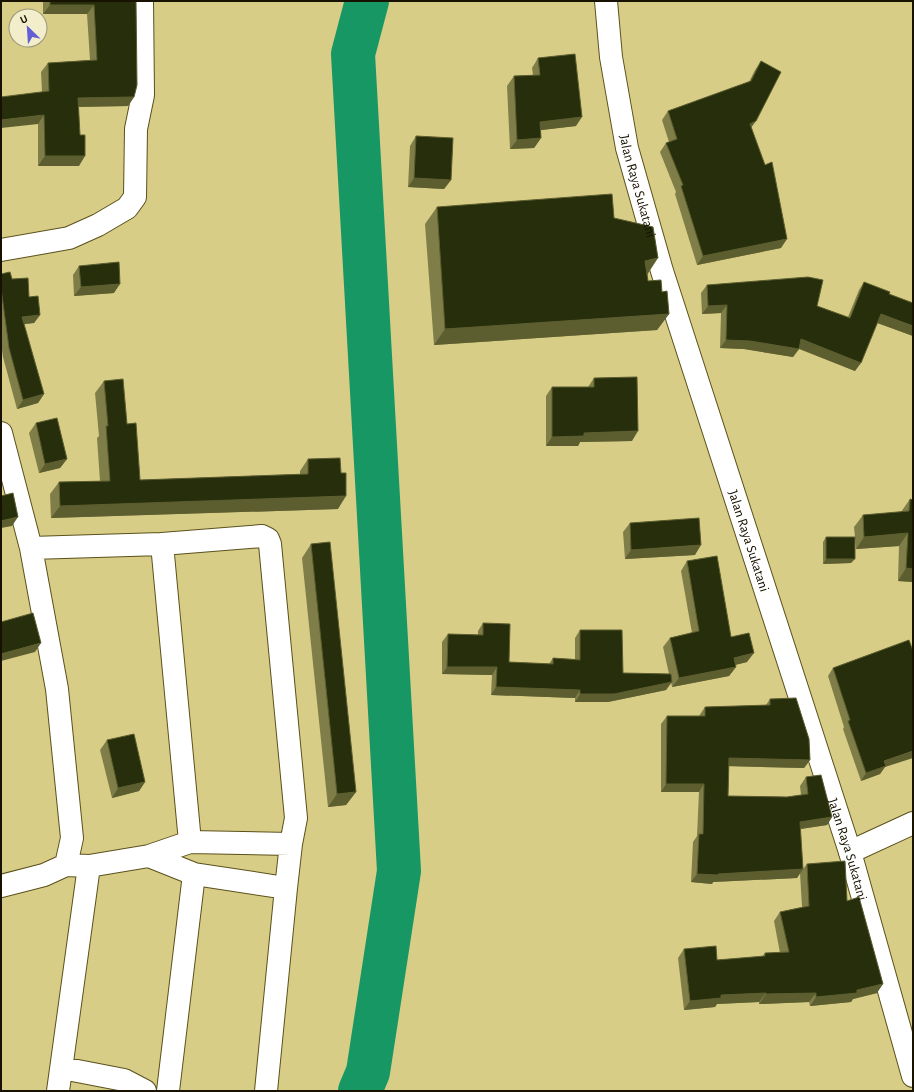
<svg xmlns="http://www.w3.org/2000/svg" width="914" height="1092" viewBox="0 0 914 1092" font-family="'Alegreya Sans',sans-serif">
	<rect width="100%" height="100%" fill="#d8cd86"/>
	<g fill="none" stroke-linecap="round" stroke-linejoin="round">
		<!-- river -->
		<path stroke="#179764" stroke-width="44" d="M 360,1091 L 368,1072 L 399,871 L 353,54 L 367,1"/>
		<!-- minor casing -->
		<g stroke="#5a511c" stroke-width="24">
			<path id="minor" d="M 1,250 L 69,238 L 98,225 L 127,208 L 135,197 L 136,129 L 143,95 L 142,1
				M 1,433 L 31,548 L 57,689 L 72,838 L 66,865 L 44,875 L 1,886
				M 162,544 L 190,842
				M 31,548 L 162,544 L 262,536 L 268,539 L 270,544 L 296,818 L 291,844 L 190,842 L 149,856 L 89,866 L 66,865
				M 850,852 L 913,823
				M 149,856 L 194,874 L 168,1091
				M 194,874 L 286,888 L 266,1091
				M 286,888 L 291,844
				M 62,1068 L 124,1080 L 145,1091
				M 58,1091 L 89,866"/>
		</g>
		<!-- major casing -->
		<g stroke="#5a511c" stroke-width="24">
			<g id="major">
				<path id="s1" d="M 606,1 L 611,57 L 627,148 L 662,271 L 850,852 L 913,1076"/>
			</g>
		</g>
		<!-- minor -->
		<use href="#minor" stroke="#fff" stroke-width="22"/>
		<!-- major -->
		<use href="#major" stroke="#fff" stroke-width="22"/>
	</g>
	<!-- wall -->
	<path fill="#807e48" d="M 43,1 L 136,1 L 134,97 L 128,106 L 78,107 L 79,166 L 38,166 L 38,124 L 42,92 L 41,72 L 48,63 L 90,60 L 87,14 L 43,14 Z
		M 538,58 L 576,126 L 540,130 L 541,138 L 534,148 L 510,149 L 507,86 L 514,76 L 533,75 L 532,68 Z
		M 761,61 L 751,128 L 781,248 L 697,265 L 675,194 L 676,192 L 660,152 L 666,143 L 669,142 L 662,120 L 668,111 L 749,82 L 755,70 Z
		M 416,136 L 451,180 L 444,189 L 408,187 L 410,146 Z
		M 437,207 L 614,218 L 647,274 L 648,281 L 662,292 L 669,314 L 657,330 L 434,345 L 425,224 Z
		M 79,266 L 114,293 L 74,296 L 73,275 Z
		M 1,274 L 12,279 L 29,297 L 40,315 L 34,323 L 24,324 L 44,394 L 38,403 L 17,409 L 3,357 L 1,343 Z
		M 864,282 L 889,294 L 913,336 L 877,323 L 855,371 L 799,349 L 793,357 L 744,349 L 720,348 L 721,313 L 702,314 L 701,293 L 707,285 L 817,306 L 848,317 L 859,290 Z
		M 594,378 L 632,441 L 580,442 L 578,446 L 546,446 L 546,396 L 552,387 L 588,387 Z
		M 104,381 L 127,424 L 140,480 L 300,474 L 300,471 L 308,459 L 338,509 L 51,518 L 50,494 L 59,482 L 100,481 L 97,438 L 99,436 L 95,393 Z
		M 36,423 L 67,459 L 60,468 L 39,473 L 29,433 Z
		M 910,499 L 913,582 L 898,581 L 899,546 L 856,549 L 855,537 L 851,563 L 823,564 L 823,542 L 826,537 L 855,537 L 854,527 L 863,515 L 901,512 Z
		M 630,523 L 695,555 L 625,559 L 623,532 Z
		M 311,544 L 356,792 L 346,805 L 328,807 L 302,558 Z
		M 687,561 L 731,637 L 747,662 L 735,665 L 736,667 L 729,676 L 672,687 L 671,682 L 666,690 L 608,702 L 575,702 L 575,698 L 491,695 L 492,675 L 442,674 L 442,642 L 448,634 L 478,635 L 478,631 L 483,623 L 509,662 L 549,664 L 553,658 L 575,659 L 575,638 L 580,630 L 623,673 L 669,674 L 663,647 L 670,638 L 692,633 L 681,571 Z
		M 833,668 L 885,767 L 880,774 L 861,781 L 843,729 L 844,727 L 828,676 Z
		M 770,699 L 810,760 L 804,768 L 729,766 L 728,796 L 787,797 L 801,795 L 800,786 L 806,777 L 832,817 L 827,825 L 800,829 L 803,869 L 807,864 L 847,901 L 877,993 L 853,999 L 851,1002 L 810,1006 L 809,1002 L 759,1004 L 759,1002 L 717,1004 L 715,1007 L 684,1010 L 678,958 L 684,949 L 717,960 L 762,957 L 765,953 L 780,953 L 774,921 L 780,912 L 802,907 L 800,873 L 797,878 L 713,882 L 712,884 L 691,882 L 693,842 L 697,836 L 699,792 L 661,792 L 661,724 L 667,716 L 699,716 L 705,707 L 766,705 Z
		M 107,740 L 145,782 L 139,791 L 112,798 L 100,750 Z"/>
	<!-- shaded-wall -->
	<path fill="#5c5e30" d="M 50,5 L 94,5 L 87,14 L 43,14 Z
		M 134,97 L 128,106 L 71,107 L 78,98 Z
		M 44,115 L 38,124 L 1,128 L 1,120 Z
		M 582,117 L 576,126 L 534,131 L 540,122 Z
		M 756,121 L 750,129 L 750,124 Z
		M 541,138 L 534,148 L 510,149 L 517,140 Z
		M 45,156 L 85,156 L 79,166 L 38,166 Z
		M 414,178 L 451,180 L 444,189 L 408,187 Z
		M 787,239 L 781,248 L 697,265 L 703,256 Z
		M 658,258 L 647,275 L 645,261 Z
		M 120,284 L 114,293 L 74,296 L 81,287 Z
		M 727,305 L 721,313 L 702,314 L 708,306 Z
		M 669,314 L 657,330 L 434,345 L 445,329 Z
		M 881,314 L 913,326 L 913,336 L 875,322 Z
		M 40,315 L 34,323 L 16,325 L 22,317 Z
		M 801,339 L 861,363 L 855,371 L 795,347 Z
		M 726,340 L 750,341 L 799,349 L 793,357 L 744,349 L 720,348 Z
		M 44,394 L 38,403 L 17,409 L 23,400 Z
		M 638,431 L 632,441 L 580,442 L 578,446 L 546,446 L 552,437 L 584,433 Z
		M 67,459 L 60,468 L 39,473 L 45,464 Z
		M 346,496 L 338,509 L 51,518 L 60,506 Z
		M 18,517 L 12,526 L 1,528 L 1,521 Z
		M 908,533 L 899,546 L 856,549 L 864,537 Z
		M 701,545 L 695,555 L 625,559 L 631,550 Z
		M 826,559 L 855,559 L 851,563 L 823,564 Z
		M 906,568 L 913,569 L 913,582 L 898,581 Z
		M 41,643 L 35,652 L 1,661 L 1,654 Z
		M 754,653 L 747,662 L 727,667 L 734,658 Z
		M 447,667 L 497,667 L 492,675 L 442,674 Z
		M 736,667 L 729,676 L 672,687 L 679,678 Z
		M 672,682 L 666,690 L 608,702 L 575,702 L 580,694 Z
		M 496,687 L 580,690 L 575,698 L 491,695 Z
		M 913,751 L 913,758 L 885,767 L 880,774 L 861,781 L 866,773 L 884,761 Z
		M 729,758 L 810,760 L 804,768 L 723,766 Z
		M 145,782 L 139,791 L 112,798 L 118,788 Z
		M 666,784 L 704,784 L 699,792 L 661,792 Z
		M 356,792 L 346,805 L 328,807 L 337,794 Z
		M 832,817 L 827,825 L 794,830 L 800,822 Z
		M 803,869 L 797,878 L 713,882 L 712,884 L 691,882 L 697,874 L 718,874 Z
		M 883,984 L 877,993 L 853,999 L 851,1002 L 810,1006 L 816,997 L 857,990 Z
		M 766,993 L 759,1002 L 717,1004 L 715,1007 L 684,1010 L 690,1001 L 721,995 Z
		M 816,993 L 809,1002 L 759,1004 L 766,994 Z"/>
	<!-- building -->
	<path fill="#272e0b" stroke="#5c5e30" d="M 50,1 L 136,1 L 137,85 L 134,97 L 78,98 L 80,135 L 85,135 L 85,156 L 45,156 L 44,115 L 1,120 L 1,97 L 49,91 L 48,63 L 97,60 L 94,5 L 50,5 Z
		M 575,54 L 582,117 L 540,122 L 541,138 L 517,140 L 514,76 L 540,75 L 538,58 Z
		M 761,61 L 781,72 L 756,121 L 750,124 L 765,165 L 772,162 L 787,239 L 703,256 L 681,186 L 683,185 L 666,143 L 677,139 L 668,111 L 751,81 Z
		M 416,136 L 453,138 L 451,180 L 414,178 Z
		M 612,194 L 614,218 L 653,227 L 658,258 L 645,261 L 648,281 L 661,280 L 662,292 L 667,291 L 669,314 L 445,329 L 437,207 Z
		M 119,262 L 120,284 L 81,287 L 79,266 Z
		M 10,272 L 12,279 L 28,278 L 29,297 L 38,296 L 40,315 L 22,317 L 44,394 L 23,400 L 9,348 L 1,288 L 1,274 Z
		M 808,277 L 823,280 L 817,306 L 850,318 L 864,282 L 890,292 L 889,294 L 913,303 L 913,326 L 881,314 L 861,363 L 801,339 L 799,349 L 750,341 L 726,340 L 727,305 L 708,306 L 707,285 Z
		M 637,377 L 638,431 L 584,433 L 584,436 L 552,437 L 552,387 L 594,387 L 594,378 Z
		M 123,379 L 127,424 L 136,423 L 140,480 L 308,474 L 308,459 L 340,458 L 341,473 L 346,473 L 346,496 L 60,506 L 59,482 L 110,481 L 106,426 L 108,426 L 104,381 Z
		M 57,418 L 67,459 L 45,464 L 36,423 Z
		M 13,493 L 18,517 L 1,521 L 1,496 Z
		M 910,499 L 913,500 L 913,569 L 906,568 L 908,533 L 864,537 L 863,515 L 909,511 Z
		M 699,518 L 701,545 L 631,550 L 630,523 Z
		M 826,537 L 855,537 L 855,559 L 826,559 Z
		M 330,542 L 356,792 L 337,794 L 311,544 Z
		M 717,556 L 731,637 L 749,633 L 754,653 L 734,658 L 736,667 L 679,678 L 670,638 L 699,631 L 687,561 Z
		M 33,613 L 41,643 L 1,654 L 1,622 Z
		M 483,623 L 510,624 L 509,662 L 553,664 L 553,658 L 580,660 L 580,630 L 622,630 L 623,673 L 671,674 L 672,682 L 614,694 L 580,694 L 580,690 L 496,687 L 497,667 L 447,667 L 448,634 L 483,635 Z
		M 909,640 L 913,651 L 913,751 L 884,761 L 886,766 L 866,773 L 848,721 L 850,720 L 833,668 Z
		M 796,698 L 809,739 L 810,760 L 729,758 L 728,796 L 787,797 L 808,794 L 806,777 L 821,775 L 832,817 L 800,822 L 803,869 L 718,874 L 718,875 L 697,874 L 699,834 L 703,834 L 704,784 L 666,784 L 667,716 L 705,716 L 705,707 L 770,705 L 770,699 Z
		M 134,734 L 145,782 L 118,788 L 107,740 Z
		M 845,861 L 847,901 L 859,897 L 883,984 L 857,990 L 857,993 L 816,997 L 816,993 L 766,994 L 766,993 L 721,995 L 721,998 L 690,1001 L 684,949 L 716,946 L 717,960 L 765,956 L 765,953 L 789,952 L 780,912 L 809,906 L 807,864 Z"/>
	<g text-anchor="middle" stroke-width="4" stroke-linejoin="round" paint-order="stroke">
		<!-- street labels -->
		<g font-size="14" fill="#171200" stroke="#f2edca">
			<text dy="5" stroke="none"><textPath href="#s1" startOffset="188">Jalan Raya Sukatani</textPath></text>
			<text dy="5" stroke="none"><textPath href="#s1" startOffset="560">Jalan Raya Sukatani</textPath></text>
			<text dy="5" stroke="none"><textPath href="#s1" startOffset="884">Jalan Raya Sukatani</textPath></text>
		</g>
	</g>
	<!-- border -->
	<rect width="914" height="1092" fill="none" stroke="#171200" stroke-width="4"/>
	<!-- north arrow -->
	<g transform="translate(28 28) rotate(335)"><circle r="19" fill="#f2edca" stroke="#9a9579"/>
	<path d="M0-3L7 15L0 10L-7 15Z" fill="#615ed6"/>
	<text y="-6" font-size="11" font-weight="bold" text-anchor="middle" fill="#171200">U</text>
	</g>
</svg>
